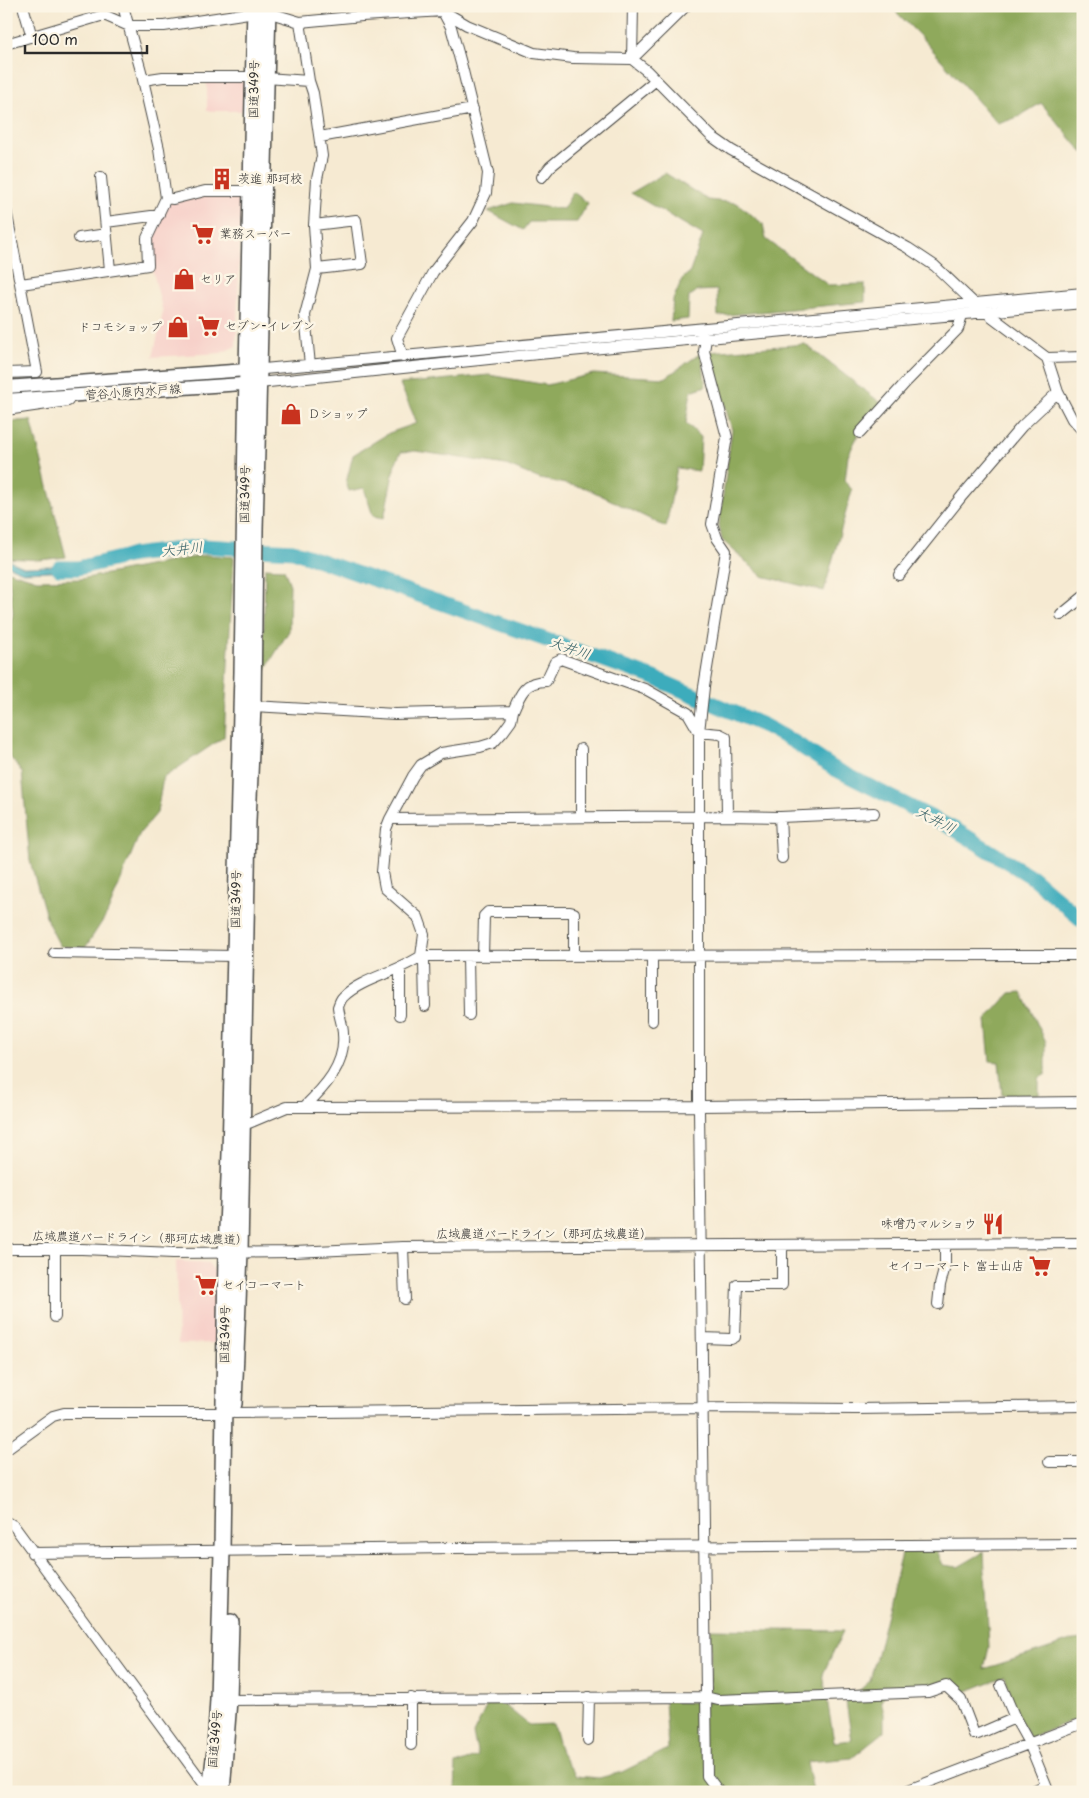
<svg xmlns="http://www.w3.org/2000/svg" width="1089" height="1798" viewBox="0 0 1089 1798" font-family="'Playpen Sans','Klee One',sans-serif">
	<rect width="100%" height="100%" fill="#fcf5e5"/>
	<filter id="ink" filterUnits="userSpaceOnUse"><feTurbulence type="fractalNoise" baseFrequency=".02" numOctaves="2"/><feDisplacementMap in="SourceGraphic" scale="10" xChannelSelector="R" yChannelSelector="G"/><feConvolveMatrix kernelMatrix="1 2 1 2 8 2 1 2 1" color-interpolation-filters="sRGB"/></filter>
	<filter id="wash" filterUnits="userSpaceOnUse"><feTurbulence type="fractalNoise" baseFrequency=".0096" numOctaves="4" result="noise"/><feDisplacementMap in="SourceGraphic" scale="20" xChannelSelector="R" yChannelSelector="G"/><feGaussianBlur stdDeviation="1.12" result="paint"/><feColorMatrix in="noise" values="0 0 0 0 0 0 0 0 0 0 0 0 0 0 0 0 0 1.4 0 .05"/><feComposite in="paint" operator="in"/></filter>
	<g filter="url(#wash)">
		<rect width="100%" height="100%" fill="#f6ead2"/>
		<!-- built -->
		<path fill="#f7d0c9" d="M 207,80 L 244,81 L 243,111 L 207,111 Z
			M 207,192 L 242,193 L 236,346 L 221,353 L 153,357 L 163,312 L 150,260 L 155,229 L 165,204 Z
			M 176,1261 L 208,1263 L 220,1278 L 219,1328 L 215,1343 L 178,1344 Z"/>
		<!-- forest -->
		<path fill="#8fa95b" stroke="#5d6a43" d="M 890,6 L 1083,6 L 1083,153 L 1041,103 L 1018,117 L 998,124 L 920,36 Z
			M 665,173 L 708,200 L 737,203 L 763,224 L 766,239 L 828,285 L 865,284 L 865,302 L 718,316 L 717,290 L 697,291 L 689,297 L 688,319 L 671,321 L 673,300 L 682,279 L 690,272 L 703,235 L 631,193 Z
			M 573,192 L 588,203 L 577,222 L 529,222 L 523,230 L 488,211 L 513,203 L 563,209 Z
			M 805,344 L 881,403 L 859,433 L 848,456 L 845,481 L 852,490 L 824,591 L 762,576 L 722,540 L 719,525 L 732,430 L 709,352 Z
			M 701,353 L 706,386 L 691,391 L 686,423 L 701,437 L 699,471 L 677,468 L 666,527 L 586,488 L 540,479 L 506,465 L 416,451 L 401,452 L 395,464 L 384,518 L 373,516 L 364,488 L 349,491 L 346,483 L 353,455 L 389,433 L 417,423 L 400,384 L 489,375 L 547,385 L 593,374 L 665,378 Z
			M 31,420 L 66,557 L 40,560 L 6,558 L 6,422 Z
			M 205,555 L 234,557 L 224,737 L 163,778 L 157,813 L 140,833 L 107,914 L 85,948 L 60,946 L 48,923 L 30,861 L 22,772 L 6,752 L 6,636 L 13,614 L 8,571 L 37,580 L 81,579 Z
			M 265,568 L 284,569 L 290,585 L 289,631 L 263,673 Z
			M 1022,992 L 1046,1042 L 1046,1074 L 1039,1078 L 1039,1095 L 1002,1095 L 999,1062 L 990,1061 L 986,1020 L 1010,993 Z
			M 936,1548 L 943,1565 L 958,1567 L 984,1552 L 989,1647 L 984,1669 L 1074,1640 L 1083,1639 L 1083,1716 L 1030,1738 L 1015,1711 L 1005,1676 L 960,1694 L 947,1681 L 929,1685 L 891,1688 L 881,1700 L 884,1713 L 884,1732 L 852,1758 L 807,1762 L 813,1792 L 455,1792 L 456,1764 L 478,1756 L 473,1734 L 489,1701 L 503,1704 L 529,1725 L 553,1724 L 561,1753 L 576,1776 L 599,1778 L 622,1772 L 668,1749 L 665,1701 L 709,1703 L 711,1629 L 843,1631 L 823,1674 L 834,1742 L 852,1740 L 846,1702 L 870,1681 L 903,1550 Z"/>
		<!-- water -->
		<path fill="#3eacbc" stroke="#346c74" d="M 6,559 L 24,567 L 78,565 L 78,570 L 23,572 L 6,565 Z"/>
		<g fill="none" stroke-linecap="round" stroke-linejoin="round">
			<!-- river -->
			<path stroke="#3eacbc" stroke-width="15" d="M 59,568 L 78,568 L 133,555 L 203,546 L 293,551 L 652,677 L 765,726 L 794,742 L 835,769 L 956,830 L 1032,877 L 1083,921"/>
		</g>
	</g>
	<g filter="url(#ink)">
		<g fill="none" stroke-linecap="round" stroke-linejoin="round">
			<!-- minor casing -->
			<g stroke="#494844" stroke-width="12">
				<path id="minor" d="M 23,6 L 32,37
					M 300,22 L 362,16 L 443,11 L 467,25 L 534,53 L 573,58 L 632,59 L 647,71 L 711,136 L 731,150 L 908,248 L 935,266 L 975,304 L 1047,358 L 1058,392 L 1072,419 L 1083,431
					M 6,44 L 104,15 L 129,26 L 164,26 L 255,12 L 267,12 L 300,22 L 309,81 L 313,93 L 322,156 L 317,179 L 314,225 L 317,269 L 305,315 L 310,365
					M 632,59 L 686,6
					M 632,59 L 633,6
					M 266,78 L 309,81
					M 143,80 L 163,77 L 254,77
					M 320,137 L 473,109
					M 101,177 L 110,270
					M 542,177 L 550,167 L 656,80
					M 166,198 L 173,199 L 205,191 L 252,191
					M 6,210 L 37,372 L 6,373
					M 106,222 L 159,215
					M 314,225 L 356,220 L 362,264 L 317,269
					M 79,238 L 107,234
					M 21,284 L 148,265 L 147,238 L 166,198 L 159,149 L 141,71 L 123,6
					M 710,328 L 706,339 L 704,351 L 727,437 L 712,524 L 717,538 L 726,551 L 704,687 L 699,732 L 699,1110 L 707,1776 L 719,1792
					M 403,357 L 397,338 L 433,272 L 473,221 L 486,193 L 488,173 L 462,67 L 451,27 L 443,12
					M 1047,358 L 1083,357
					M 253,370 L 1083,293
					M 259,383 L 528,355 L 1083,303
					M 6,410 L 68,401
					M 860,433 L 907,381 L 958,329 L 962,315
					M 899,575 L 962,496 L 1022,426 L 1058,392
					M 1061,615 L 1083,597
					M 253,706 L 395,714 L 513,711 L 511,721 L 503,732 L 493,743 L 480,747 L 441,753 L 421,765 L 413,776 L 390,819 L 386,829 L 382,872 L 385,888 L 418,917 L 424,934 L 421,956 L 424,962 L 425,1006
					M 513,711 C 520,694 525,681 546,681 L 555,662 L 561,659 L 647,690 L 688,713 L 699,732 L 720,734 L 726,737 L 727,816
					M 581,749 L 581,816
					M 780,817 L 782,858
					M 390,819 L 727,816 L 780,817 L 874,813
					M 54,953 L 234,956
					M 468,956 L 469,1015
					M 483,956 L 484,916 L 488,912 L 570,912 L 574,913 L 574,956
					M 652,956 L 652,1021
					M 400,969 L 400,1015
					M 304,1107 C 324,1088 346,1065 343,1034 C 343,1025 339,1016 338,1007 C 339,1004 341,999 343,997 C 360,979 399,972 421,956 L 1083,955
					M 237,1122 L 249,1123 L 287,1107 L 304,1107 L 699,1106 L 1083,1102
					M 403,1247 L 405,1299
					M 6,1249 L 82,1249 L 173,1253 L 294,1252 L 403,1247 L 1083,1243
					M 938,1304 L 940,1285 L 945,1266 L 945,1244
					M 55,1317 L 55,1249
					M 703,1338 L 731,1339 L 735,1337 L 737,1285 L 782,1285 L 782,1245
					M 234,1413 L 703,1408 L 856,1409 L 1083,1406
					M 6,1450 L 53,1416 L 64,1413 L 224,1413
					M 1049,1462 L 1083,1462
					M 6,1521 L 14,1526 L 210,1792
					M 32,1553 L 453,1548 L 1083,1544
					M 1001,1685 L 1015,1718 L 1029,1743 L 1049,1792
					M 411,1698 L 411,1745
					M 229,1700 L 706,1697 L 718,1700 L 904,1693 L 928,1692 L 946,1686 L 961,1700 L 974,1734 L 978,1734 L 1015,1718
					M 588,1740 L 589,1697
					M 903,1792 L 1083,1723
					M 1031,1792 L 1046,1785"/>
			</g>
			<!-- major casing -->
			<g stroke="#494844" stroke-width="15">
				<path id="major" d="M 6,387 L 247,370
					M 6,400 L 257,383"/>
			</g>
			<!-- highway casing -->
			<g stroke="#494844" stroke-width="18">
				<path id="highway" d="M 234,1404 L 240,1252 L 248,821 L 253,706 L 255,530 L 268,6
					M 210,1792 L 215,1750 L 218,1699 L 222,1551 L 226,1252 L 230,1153 L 242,672 L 247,370 L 255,6
					M 222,1792 L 229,1700 L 231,1622"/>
			</g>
			<!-- minor -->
			<use href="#minor" stroke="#fff" stroke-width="10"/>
			<!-- major -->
			<use href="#major" stroke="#fff" stroke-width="12"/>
			<!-- highway -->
			<use href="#highway" stroke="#fff" stroke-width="15"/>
		</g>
	</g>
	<!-- icons -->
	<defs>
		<g id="building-bare" transform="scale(1.725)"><path d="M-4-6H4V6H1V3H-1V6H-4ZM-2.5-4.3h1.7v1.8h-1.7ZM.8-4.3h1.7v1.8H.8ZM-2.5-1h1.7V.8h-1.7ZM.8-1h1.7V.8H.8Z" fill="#c8321e" stroke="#fcf5e5" stroke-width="2.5" paint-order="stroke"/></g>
		<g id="supermarket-bare" transform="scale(1.725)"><path d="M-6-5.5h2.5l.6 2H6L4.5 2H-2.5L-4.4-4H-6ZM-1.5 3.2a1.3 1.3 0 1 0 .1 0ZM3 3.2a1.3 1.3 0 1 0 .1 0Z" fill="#c8321e" stroke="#fcf5e5" stroke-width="2.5" paint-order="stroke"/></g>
		<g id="shop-bare" transform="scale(1.725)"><path d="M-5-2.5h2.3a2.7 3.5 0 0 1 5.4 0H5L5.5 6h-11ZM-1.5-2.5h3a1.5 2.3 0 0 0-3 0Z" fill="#c8321e" stroke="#fcf5e5" stroke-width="2.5" paint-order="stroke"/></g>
		<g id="restaurant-bare" transform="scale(1.725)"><path d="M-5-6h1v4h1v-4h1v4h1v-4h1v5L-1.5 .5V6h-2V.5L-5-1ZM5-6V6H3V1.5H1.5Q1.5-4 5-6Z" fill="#c8321e" stroke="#fcf5e5" stroke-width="2.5" paint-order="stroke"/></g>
	</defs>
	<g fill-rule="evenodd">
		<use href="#building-bare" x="222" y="179"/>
		<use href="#supermarket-bare" x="203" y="234"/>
		<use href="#shop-bare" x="184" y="279"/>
		<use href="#supermarket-bare" x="209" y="326"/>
		<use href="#shop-bare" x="178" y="327"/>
		<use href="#shop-bare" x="291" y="414"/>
		<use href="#restaurant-bare" x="993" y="1224"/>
		<use href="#supermarket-bare" x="1040" y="1266"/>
		<use href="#supermarket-bare" x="206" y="1285"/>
	</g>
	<g text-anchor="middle" stroke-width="5" stroke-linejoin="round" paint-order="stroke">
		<!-- street labels -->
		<g font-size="12" fill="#2b2b2b" stroke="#fcf5e5">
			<text transform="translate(254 89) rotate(-89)" y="4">国道349号</text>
			<text transform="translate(133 392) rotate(-4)" y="4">菅谷小原内水戸線</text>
			<text transform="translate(245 494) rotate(-89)" y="4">国道349号</text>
			<text transform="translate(236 899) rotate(-89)" y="4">国道349号</text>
			<text x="544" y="1238">広域農道バードライン（那珂広域農道）</text>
			<text transform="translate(140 1238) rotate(1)" y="4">広域農道バードライン（那珂広域農道）</text>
			<text transform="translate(225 1334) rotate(-89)" y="4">国道349号</text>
			<text transform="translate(215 1739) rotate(-85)" y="4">国道349号</text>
		</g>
		<!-- poi labels -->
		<g font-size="12" fill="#2b2b2b" stroke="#fcf5e5" text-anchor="start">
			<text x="238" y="183">茨進 那珂校</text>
			<text x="220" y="238">業務スーパー</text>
			<text x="200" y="283">セリア</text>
			<text x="225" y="330">セブン-イレブン</text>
			<text x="162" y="331" text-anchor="end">ドコモショップ</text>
			<text x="308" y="418">Ｄショップ</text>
			<text x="976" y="1228" text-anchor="end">味噌乃マルショウ</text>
			<text x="1024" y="1270" text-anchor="end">セイコーマート 富士山店</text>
			<text x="222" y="1289">セイコーマート</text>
		</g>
		<!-- water labels -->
		<g font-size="14" font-style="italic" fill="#335f65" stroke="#fcf5e5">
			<text transform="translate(182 549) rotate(-6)" y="5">大井川</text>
			<text transform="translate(570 648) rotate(19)" y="5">大井川</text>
			<text transform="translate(936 820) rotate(27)" y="5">大井川</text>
		</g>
	</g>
	<!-- margin -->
	<rect width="1089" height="1798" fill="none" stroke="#fcf5e5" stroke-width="25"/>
	<!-- scale -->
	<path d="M25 45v8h122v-8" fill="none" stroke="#2b2b2b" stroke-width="2.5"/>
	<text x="32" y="45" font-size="15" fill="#2b2b2b" stroke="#fcf5e5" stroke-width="4" paint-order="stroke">100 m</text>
</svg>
